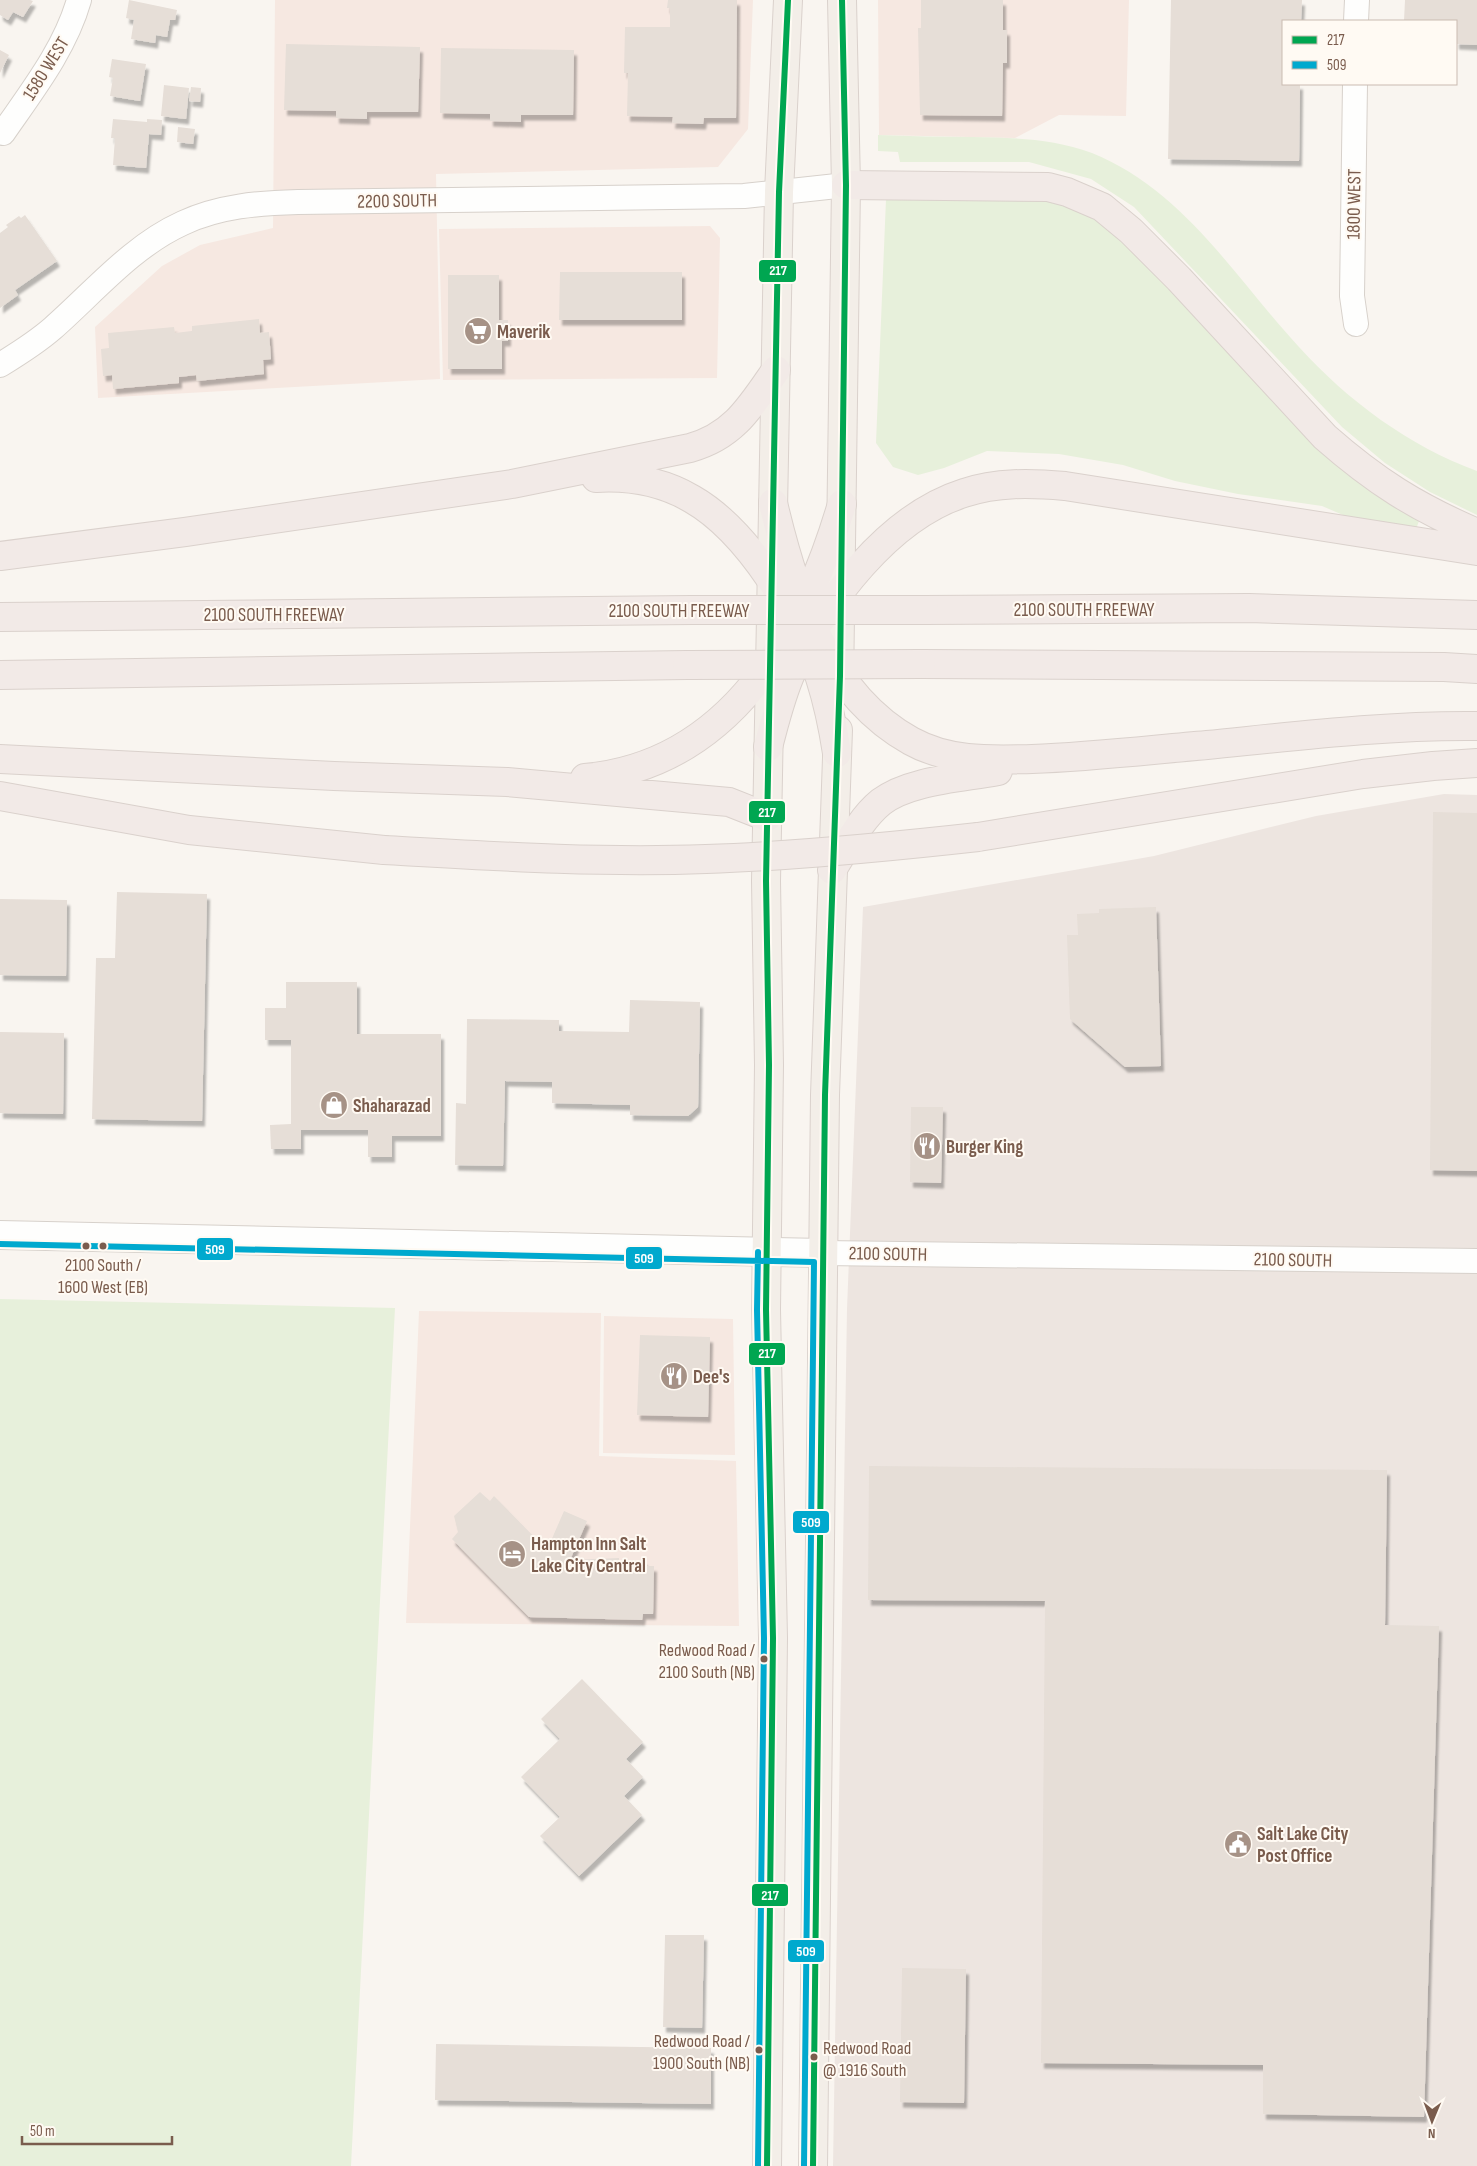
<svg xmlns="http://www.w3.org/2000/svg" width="1477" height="2166" viewBox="0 0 1477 2166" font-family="'Sofia Sans Condensed',sans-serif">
	<defs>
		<filter id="shadow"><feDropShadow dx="3" dy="5.5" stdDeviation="1" flood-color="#0004"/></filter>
	</defs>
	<rect width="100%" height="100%" fill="#f9f5f0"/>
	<!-- commercial -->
	<path fill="#f6e8e1" d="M 275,0 L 753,0 L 748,129 L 718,167 L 436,174 L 440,379 L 98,398 L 95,327 L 162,266 L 200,245 L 273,228 Z
		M 878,0 L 1129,0 L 1126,116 L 1059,115 L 1015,138 L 879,135 Z
		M 710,226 L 720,238 L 717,378 L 443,380 L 439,229 Z
		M 419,1311 L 601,1313 L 599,1456 L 736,1461 L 739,1626 L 406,1623 Z
		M 604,1316 L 733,1319 L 735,1455 L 603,1453 Z"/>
	<!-- industrial -->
	<path fill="#ede5e0" d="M 1444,794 L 1477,795 L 1477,2166 L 833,2166 L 847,1309 L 863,907 L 1154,856 L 1316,816 Z"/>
	<!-- green -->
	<path fill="#e7f0db" d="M 878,135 C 910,136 941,137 973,137 C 1014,138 1052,138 1092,153 C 1184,190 1235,278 1299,347 C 1348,401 1409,446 1477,471 L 1477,515 L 1430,492 L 1385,463 L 1342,427 L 1134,207 L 1091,179 L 1029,162 L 900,162 L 898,152 L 878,151 Z
		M 1010,197 L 1053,201 L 1102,220 L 1421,516 L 1416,529 L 1350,518 L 1322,506 L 1238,494 L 1175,481 L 1123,465 L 1059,454 L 987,451 L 944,468 L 918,475 L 893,467 L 876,443 L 886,199 Z
		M 0,1299 L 395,1308 L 351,2166 L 0,2166 Z"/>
	<!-- building -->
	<path fill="#e6ded7" filter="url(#shadow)" d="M 0,0 L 30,0 L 33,1 L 23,17 L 13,12 L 8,20 L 0,15 Z
		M 129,0 L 177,10 L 175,20 L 170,20 L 167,37 L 156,35 L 155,43 L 131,39 L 134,20 L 126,18 Z
		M 668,0 L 737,0 L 736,118 L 704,118 L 703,124 L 672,123 L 673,117 L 627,116 L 628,73 L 624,73 L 625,27 L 670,27 L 670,8 L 667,8 Z
		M 921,0 L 1003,0 L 1003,30 L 1007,30 L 1007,63 L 1003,63 L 1002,116 L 920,115 L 918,28 L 921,28 Z
		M 1171,0 L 1302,0 L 1301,21 L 1283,21 L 1283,84 L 1300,84 L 1299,161 L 1168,159 Z
		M 1405,0 L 1477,0 L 1477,45 L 1456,44 L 1456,21 L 1404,21 Z
		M 286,44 L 420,47 L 418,112 L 367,112 L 367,119 L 336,118 L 336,111 L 284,110 Z
		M 441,48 L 574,50 L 573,115 L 521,115 L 521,122 L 490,121 L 490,114 L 440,113 Z
		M 0,50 L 9,55 L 0,73 Z
		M 112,59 L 146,64 L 140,101 L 110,96 L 113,78 L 109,77 Z
		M 164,85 L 189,88 L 186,119 L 161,116 Z
		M 191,87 L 201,88 L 200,102 L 189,101 Z
		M 113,119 L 147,122 L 147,119 L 162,120 L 161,135 L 149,134 L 146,168 L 113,165 L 115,138 L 111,138 Z
		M 178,127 L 195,129 L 193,144 L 177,142 Z
		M 25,215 L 57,261 L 15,290 L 18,295 L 0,308 L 0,233 L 8,227 L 6,225 L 19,216 L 21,218 Z
		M 560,272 L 682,272 L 682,320 L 559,320 Z
		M 448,275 L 499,275 L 499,320 L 508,320 L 508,341 L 502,341 L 502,369 L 448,369 Z
		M 259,319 L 260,333 L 269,332 L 271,359 L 263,360 L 264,374 L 197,381 L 196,375 L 179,377 L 179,383 L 113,389 L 112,375 L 103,376 L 101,349 L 109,348 L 108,333 L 174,327 L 175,333 L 192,331 L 192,326 Z
		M 1433,812 L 1477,813 L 1477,1171 L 1430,1170 Z
		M 117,892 L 207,894 L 202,1121 L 92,1119 L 96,958 L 115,958 Z
		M 0,899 L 67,900 L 66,976 L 0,975 Z
		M 1156,907 L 1161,1066 L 1125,1067 L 1070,1019 L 1067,935 L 1078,935 L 1077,914 L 1099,913 L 1099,909 Z
		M 286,982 L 357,982 L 357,1034 L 441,1034 L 441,1136 L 392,1136 L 392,1157 L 368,1157 L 368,1130 L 301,1130 L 301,1149 L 271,1149 L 270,1125 L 291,1124 L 291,1040 L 265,1040 L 265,1008 L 286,1008 Z
		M 630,1000 L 700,1002 L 698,1107 L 688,1116 L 630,1115 L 630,1105 L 552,1103 L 552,1082 L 505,1081 L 503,1166 L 455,1165 L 456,1103 L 466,1104 L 467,1019 L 559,1020 L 559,1031 L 629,1032 Z
		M 0,1032 L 64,1033 L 63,1114 L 0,1113 Z
		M 911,1107 L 943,1107 L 941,1183 L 910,1182 Z
		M 640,1335 L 710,1337 L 708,1417 L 637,1415 Z
		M 869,1466 L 1387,1470 L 1385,1625 L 1439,1626 L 1424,2117 L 1263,2114 L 1263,2065 L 1041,2063 L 1045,1601 L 868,1600 Z
		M 480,1492 L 490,1501 L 494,1496 L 547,1550 L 564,1511 L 587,1521 L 570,1560 L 619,1558 L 619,1561 L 645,1560 L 644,1566 L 654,1566 L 653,1614 L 643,1614 L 642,1620 L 529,1617 L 452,1539 L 458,1532 L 454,1516 Z
		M 582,1679 L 643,1742 L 626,1759 L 643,1777 L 624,1796 L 642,1815 L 579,1876 L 540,1836 L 560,1817 L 521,1777 L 560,1739 L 541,1719 Z
		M 665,1935 L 704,1935 L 702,2028 L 663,2027 Z
		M 902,1968 L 966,1969 L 964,2103 L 900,2102 Z
		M 436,2044 L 711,2048 L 711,2104 L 435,2100 Z"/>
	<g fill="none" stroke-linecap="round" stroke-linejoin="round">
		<!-- minor casing -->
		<g stroke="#d7d1cb" stroke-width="26">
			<path id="minor" d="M 1356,21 L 1357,0
				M 1355,84 L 1352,296 L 1356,324
				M 0,132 L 3,133 C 32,91 65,49 79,0
				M 0,365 C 18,354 37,342 53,328 C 94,292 132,246 183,223 C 219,206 259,203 298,202 L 744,196 L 846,185
				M 823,1253 L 1477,1261"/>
		</g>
		<!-- tertiary casing -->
		<g stroke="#d7d1cb" stroke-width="30">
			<path id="tertiary" d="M 0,1235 L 823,1253"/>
		</g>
		<!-- primary casing -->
		<g stroke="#dad1cc" stroke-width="30">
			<path id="primary" d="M 839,687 L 846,185 L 842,0
				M 767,2166 L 773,1638 L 766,1310 L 769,1065 L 766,881 L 779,192 L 788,0
				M 813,2166 L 825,1095 L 838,730"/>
		</g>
		<!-- motorway casing -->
		<g stroke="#dad1cc" stroke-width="30">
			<path id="motorway" d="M 846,185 L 1048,187 L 1067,192 L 1102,207 L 1131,231 L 1179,279 L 1325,437 C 1375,481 1416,507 1477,533
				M 596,478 C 629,476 663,482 692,499 C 748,531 801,618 820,678 C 828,703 833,727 837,753
				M 773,503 C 794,592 826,694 911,741 C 949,762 990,760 1032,759 C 1091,757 1149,750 1207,745 C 1297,736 1387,725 1477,726
				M 0,556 L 185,532 L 512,484 L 690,448 C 734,436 751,406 776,370
				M 924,610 L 1249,608 L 1477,615
				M 0,617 L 692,610
				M 921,664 L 1444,667 L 1477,669
				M 0,675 L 687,665
				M 768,747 C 775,721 781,695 792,671 C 825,602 888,517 964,493 C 997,482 1031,483 1065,486 L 1477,551
				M 0,759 L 334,776 L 507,782 L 729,802 L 767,817
				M 585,778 C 732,765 805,630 842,504
				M 0,796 L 189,830 L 384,850
				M 978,837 L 1363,774 L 1433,766 L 1477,763
				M 832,870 C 846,848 860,819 881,802 C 910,780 962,778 998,771"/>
		</g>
		<!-- minor -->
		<use href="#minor" stroke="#fefefd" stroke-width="24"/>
		<!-- tertiary -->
		<use href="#tertiary" stroke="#fefefd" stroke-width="28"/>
		<!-- primary -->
		<use href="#primary" stroke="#f3eee8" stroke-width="28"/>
		<!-- motorway -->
		<use href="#motorway" stroke="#f2eae7" stroke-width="28"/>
		<!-- motorway-bridge casing -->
		<g stroke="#dad1cc" stroke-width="30" stroke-linecap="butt">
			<path id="motorway-bridge" d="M 692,610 L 924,610
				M 687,665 L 921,664
				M 384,850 C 491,856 599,863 706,859 C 797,856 888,847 978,837"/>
		</g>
		<!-- motorway-bridge -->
		<use href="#motorway-bridge" stroke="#f2eae7" stroke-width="28"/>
		<!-- bus-1 casing -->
		<g stroke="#fffaf3" stroke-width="10">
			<path id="bus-1" d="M 767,2166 L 773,1638 L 766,1310 L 769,1065 L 766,881 L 779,192 L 788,0
				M 813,2166 L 825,1095 L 840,676 L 846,185 L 842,0"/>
		</g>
		<!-- bus-2 casing -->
		<g stroke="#fffaf3" stroke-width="10">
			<path id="bus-2" d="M 0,1244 L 814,1262 L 804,2166
				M 758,2166 L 764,1638 L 757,1310 L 758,1252"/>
		</g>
		<!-- bus-1 -->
		<use href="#bus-1" stroke="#00a651" stroke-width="6"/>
		<!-- bus-2 -->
		<use href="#bus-2" stroke="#00a9ce" stroke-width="6"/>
	</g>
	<!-- icons -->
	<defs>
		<g id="supermarket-disc" transform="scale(1.4375)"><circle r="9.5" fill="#a69286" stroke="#fffaf3"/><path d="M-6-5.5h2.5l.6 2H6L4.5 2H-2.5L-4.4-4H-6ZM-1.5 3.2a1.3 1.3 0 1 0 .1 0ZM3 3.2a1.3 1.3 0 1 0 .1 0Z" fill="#fff"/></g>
		<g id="shop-disc" transform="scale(1.4375)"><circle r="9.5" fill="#a69286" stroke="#fffaf3"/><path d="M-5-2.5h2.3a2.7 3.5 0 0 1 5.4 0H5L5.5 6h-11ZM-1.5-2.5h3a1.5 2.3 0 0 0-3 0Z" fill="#fff"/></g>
		<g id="restaurant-disc" transform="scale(1.4375)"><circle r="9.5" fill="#a69286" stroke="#fffaf3"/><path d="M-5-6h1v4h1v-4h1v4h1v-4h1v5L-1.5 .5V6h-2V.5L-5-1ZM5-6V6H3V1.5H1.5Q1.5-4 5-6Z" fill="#fff"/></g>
		<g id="hotel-disc" transform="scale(1.4375)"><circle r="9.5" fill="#a69286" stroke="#fffaf3"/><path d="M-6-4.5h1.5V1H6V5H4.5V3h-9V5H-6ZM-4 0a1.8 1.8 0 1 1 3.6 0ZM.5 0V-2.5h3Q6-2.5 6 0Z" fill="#fff"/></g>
		<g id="civic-disc" transform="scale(1.4375)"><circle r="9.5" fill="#a69286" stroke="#fffaf3"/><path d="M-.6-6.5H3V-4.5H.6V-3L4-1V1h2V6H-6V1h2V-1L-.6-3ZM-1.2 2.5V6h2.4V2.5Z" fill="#fff"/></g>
	</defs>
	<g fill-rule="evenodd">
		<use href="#supermarket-disc" x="478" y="331"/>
		<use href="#shop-disc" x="334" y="1105"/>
		<use href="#restaurant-disc" x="927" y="1146"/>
		<use href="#restaurant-disc" x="674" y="1376"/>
		<use href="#hotel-disc" x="512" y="1554"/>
		<use href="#civic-disc" x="1238" y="1844"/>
	</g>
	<!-- markers -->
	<g fill="#7a5c4d" stroke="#fffaf3" stroke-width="2">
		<circle cx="86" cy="1246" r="4.5"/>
		<circle cx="103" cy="1246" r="4.5"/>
		<circle cx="764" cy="1659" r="4.5"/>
		<circle cx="759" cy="2050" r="4.5"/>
		<circle cx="814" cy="2057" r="4.5"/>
	</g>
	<g text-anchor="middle" stroke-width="4" stroke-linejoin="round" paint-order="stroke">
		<!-- bus labels -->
		<g font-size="18" fill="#7a5c4d" stroke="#fffaf3" text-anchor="end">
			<text x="103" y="1271" text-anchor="middle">2100 South /<tspan x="103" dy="22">1600 West (EB)</tspan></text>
			<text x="755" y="1656">Redwood Road /<tspan x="755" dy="22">2100 South (NB)</tspan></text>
			<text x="750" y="2047">Redwood Road /<tspan x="750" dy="22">1900 South (NB)</tspan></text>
			<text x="823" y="2054" text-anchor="start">Redwood Road<tspan x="823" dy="22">@ 1916 South</tspan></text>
		</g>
		<!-- street labels -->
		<g font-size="19" fill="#7a5c4d" stroke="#fffaf3">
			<text transform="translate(45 68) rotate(-58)" y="7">1580 WEST</text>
			<text transform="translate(397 200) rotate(-1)" y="7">2200 SOUTH</text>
			<text transform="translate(1353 204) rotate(-89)" y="7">1800 WEST</text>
			<text x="1084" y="616">2100 SOUTH FREEWAY</text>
			<text x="679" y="617">2100 SOUTH FREEWAY</text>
			<text x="274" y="621">2100 SOUTH FREEWAY</text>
			<text transform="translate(888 1253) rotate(1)" y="7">2100 SOUTH</text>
			<text transform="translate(1293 1259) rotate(1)" y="7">2100 SOUTH</text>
		</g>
		<!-- poi labels -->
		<g font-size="19" font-weight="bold" fill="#7a5c4d" stroke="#fffaf3" text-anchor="start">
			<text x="497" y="338">Maverik</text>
			<text x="353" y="1112">Shaharazad</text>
			<text x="946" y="1153">Burger King</text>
			<text x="693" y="1383">Dee's</text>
			<text x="531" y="1550">Hampton Inn Salt<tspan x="531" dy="22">Lake City Central</tspan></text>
			<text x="1257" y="1840">Salt Lake City<tspan x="1257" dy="22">Post Office</tspan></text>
		</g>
	</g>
	<g stroke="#fffaf3" stroke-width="2">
		<rect x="758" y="259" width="39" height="24" rx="5" fill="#00a651"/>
		<rect x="748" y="800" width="38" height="24" rx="5" fill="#00a651"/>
		<rect x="196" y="1237" width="38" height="24" rx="5" fill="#00a9ce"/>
		<rect x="625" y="1246" width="38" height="24" rx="5" fill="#00a9ce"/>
		<rect x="748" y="1342" width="38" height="24" rx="5" fill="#00a651"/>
		<rect x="792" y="1510" width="38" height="24" rx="5" fill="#00a9ce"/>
		<rect x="751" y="1883" width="38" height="24" rx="5" fill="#00a651"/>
		<rect x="787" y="1939" width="38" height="24" rx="5" fill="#00a9ce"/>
	</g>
	<g font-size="14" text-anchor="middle" font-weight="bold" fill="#fff">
		<text x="778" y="275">217</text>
		<text x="767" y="817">217</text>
		<text x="215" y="1254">509</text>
		<text x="644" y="1263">509</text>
		<text x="767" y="1358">217</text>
		<text x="811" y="1527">509</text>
		<text x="770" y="1900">217</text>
		<text x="806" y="1956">509</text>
	</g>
	<!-- legend -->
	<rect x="1282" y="20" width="175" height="65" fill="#fffaf3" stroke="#cabbb1"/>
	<rect x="1292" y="36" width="25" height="8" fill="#00a651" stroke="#cabbb1"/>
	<text x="1327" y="45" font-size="15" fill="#7a5c4d">217</text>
	<rect x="1292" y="61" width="25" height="8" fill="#00a9ce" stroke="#cabbb1"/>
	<text x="1327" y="70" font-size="15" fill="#7a5c4d">509</text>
	<!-- north arrow -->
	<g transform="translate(1432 2121) rotate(181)" stroke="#fffaf3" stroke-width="4" paint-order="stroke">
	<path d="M0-4L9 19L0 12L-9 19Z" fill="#7a5c4d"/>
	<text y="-8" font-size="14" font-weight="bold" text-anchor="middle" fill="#7a5c4d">N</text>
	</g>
	<!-- scale -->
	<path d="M22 2136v8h150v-8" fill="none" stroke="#7a5c4d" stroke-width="2.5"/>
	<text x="30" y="2136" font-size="15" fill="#7a5c4d" stroke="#fffaf3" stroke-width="4" paint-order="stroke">50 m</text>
</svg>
